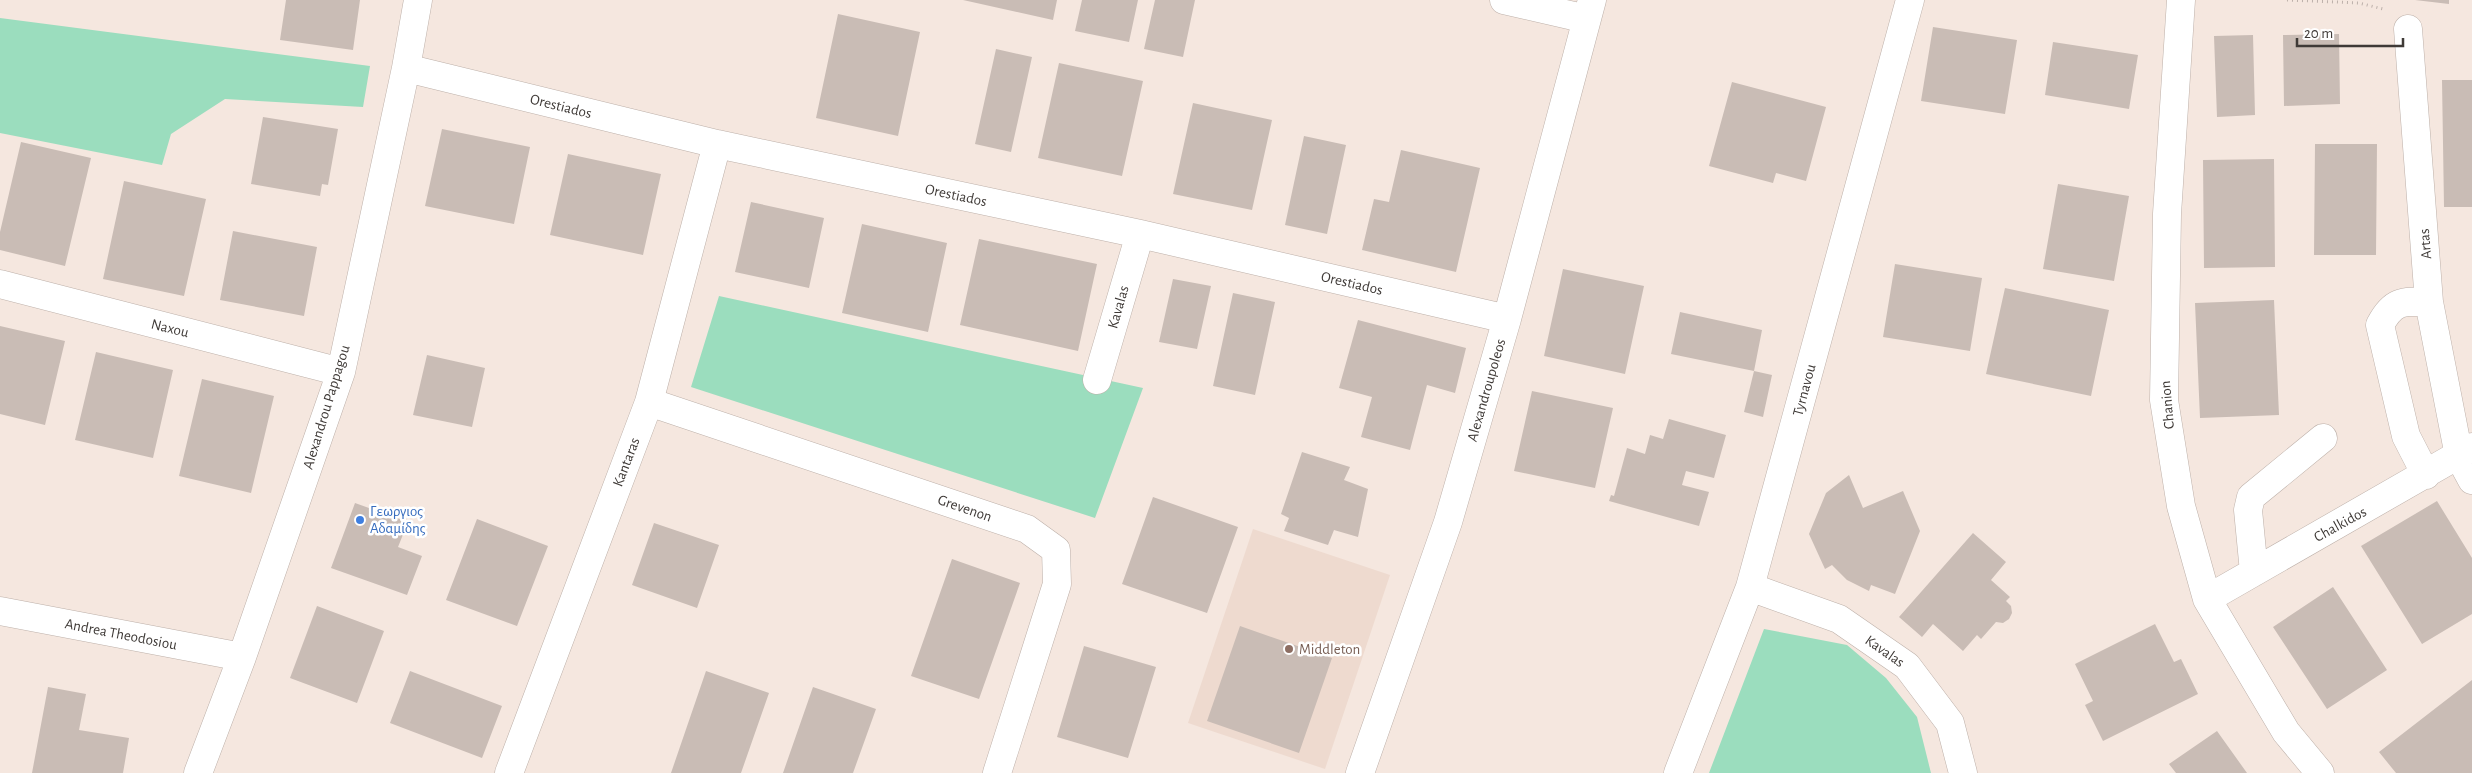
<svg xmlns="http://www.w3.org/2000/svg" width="2472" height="773" viewBox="0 0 2472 773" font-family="'Alegreya Sans',sans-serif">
	<rect width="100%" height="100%" fill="#f5e7df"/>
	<!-- built -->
	<path fill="#eedacf" d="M 1253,529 L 1390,575 L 1325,769 L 1188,723 Z"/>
	<!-- green -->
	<path fill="#9bddbe" d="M 0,18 L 370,66 L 363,107 L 225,99 L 171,134 L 162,165 L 0,133 Z
		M 719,296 L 1143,388 L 1095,518 L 691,387 Z
		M 1764,629 L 1847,645 L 1886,678 L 1917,717 L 1931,773 L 1709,773 Z"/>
	<!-- building -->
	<path fill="#c9bcb5" d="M 286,0 L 360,0 L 353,50 L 280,40 Z
		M 963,0 L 1057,0 L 1053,20 Z
		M 1082,0 L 1138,0 L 1129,42 L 1075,31 Z
		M 1155,0 L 1195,0 L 1183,57 L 1144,49 Z
		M 2415,0 L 2449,0 L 2449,4 Z
		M 838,14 L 920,32 L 898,136 L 816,118 Z
		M 1933,27 L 2017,40 L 2005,114 L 1921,101 Z
		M 2339,34 L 2340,104 L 2284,106 L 2283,35 Z
		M 2253,35 L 2255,115 L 2217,117 L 2214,36 Z
		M 2053,42 L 2138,55 L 2129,109 L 2045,95 Z
		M 996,49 L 1032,57 L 1011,152 L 975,144 Z
		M 1059,63 L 1143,81 L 1122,176 L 1038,158 Z
		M 2442,80 L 2472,80 L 2472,207 L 2444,207 Z
		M 1732,82 L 1826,107 L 1806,181 L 1776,173 L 1773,183 L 1709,166 Z
		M 1193,103 L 1272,120 L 1252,210 L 1173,194 Z
		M 263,117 L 338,129 L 328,185 L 322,184 L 320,196 L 251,184 Z
		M 442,129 L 530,147 L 514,224 L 425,206 Z
		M 1304,136 L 1346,145 L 1327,234 L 1285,225 Z
		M 21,142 L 91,158 L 65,266 L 0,250 L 0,232 Z
		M 2315,144 L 2377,144 L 2376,255 L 2314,255 Z
		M 1401,150 L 1480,168 L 1456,272 L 1362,250 L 1374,199 L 1389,202 Z
		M 568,154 L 661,174 L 643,255 L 550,235 Z
		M 2274,159 L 2275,267 L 2204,268 L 2203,160 Z
		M 124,181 L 206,199 L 184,296 L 103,279 Z
		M 2058,184 L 2129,196 L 2114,281 L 2043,269 Z
		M 751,202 L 824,218 L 809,288 L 735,272 Z
		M 862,224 L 947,243 L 928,332 L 842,313 Z
		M 233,231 L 317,247 L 304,316 L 220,300 Z
		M 979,239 L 1097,264 L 1078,351 L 960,325 Z
		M 1895,264 L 1982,278 L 1970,351 L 1883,337 Z
		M 1563,269 L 1644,286 L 1625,374 L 1544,356 Z
		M 1173,279 L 1211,286 L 1197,349 L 1159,342 Z
		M 2005,288 L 2109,310 L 2091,396 L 1986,374 Z
		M 1233,293 L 1275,302 L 1255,395 L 1213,386 Z
		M 2274,300 L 2279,415 L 2200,418 L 2195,303 Z
		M 1680,312 L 1762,330 L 1754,371 L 1671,354 Z
		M 1358,320 L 1466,348 L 1455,393 L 1427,385 L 1410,450 L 1361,437 L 1372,397 L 1339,388 Z
		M 0,326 L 65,341 L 45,425 L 0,414 Z
		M 96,352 L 173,370 L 153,458 L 75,440 Z
		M 427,355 L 485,368 L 472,427 L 413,415 Z
		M 1754,371 L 1772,375 L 1763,417 L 1744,412 Z
		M 202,379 L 274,396 L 251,493 L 179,476 Z
		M 1532,391 L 1613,408 L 1595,488 L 1514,471 Z
		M 1669,419 L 1726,435 L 1714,478 L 1686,471 L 1682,485 L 1709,492 L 1699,526 L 1609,501 L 1611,495 L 1614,496 L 1627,448 L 1645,454 L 1650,435 L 1663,439 Z
		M 1302,452 L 1350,467 L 1344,480 L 1368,489 L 1358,537 L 1334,530 L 1328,545 L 1284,531 L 1289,518 L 1281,514 Z
		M 1849,475 L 1863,508 L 1903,491 L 1920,531 L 1895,594 L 1871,585 L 1869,591 L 1847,580 L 1832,565 L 1825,569 L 1809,534 L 1826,493 Z
		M 1153,497 L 1238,527 L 1207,613 L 1122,584 Z
		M 2437,501 L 2472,558 L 2472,614 L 2422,644 L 2361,546 Z
		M 355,503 L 408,522 L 398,547 L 422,556 L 407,595 L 331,568 Z
		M 477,519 L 548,546 L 517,626 L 446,600 Z
		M 654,523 L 719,545 L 697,608 L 632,585 Z
		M 1973,533 L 2006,562 L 1991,580 L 2010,597 L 2006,601 L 2011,606 L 2012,613 L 2009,619 L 2003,623 L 1996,622 L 1981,639 L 1977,635 L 1963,651 L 1933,624 L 1922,637 L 1899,617 Z
		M 952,559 L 1020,583 L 979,699 L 911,676 Z
		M 2333,587 L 2387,670 L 2327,709 L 2273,627 Z
		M 317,606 L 384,631 L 357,703 L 290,678 Z
		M 2155,624 L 2174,662 L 2181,659 L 2198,694 L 2103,741 L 2085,705 L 2093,701 L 2075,664 Z
		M 1240,626 L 1332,658 L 1299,753 L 1207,721 Z
		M 1084,646 L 1156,667 L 1128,758 L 1057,737 Z
		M 410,671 L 502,706 L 482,758 L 390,723 Z
		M 706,671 L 769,693 L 741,773 L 671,773 Z
		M 2472,680 L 2472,773 L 2396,773 L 2379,752 Z
		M 48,687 L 86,694 L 79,730 L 129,738 L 123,773 L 32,773 Z
		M 813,687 L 876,709 L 853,773 L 783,773 Z
		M 2217,731 L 2247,773 L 2176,773 L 2169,764 Z"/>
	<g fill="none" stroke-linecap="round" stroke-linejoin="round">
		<!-- minor casing -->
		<g stroke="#bdb0a9" stroke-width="29">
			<path id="minor" d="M 1504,0 L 1587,19
				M 2181,0 L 2167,214 L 2164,400 L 2181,506 L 2207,599 L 2286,732 L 2320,773
				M 2408,29 L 2429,302 L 2459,456 L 2472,480
				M 406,68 L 717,144 L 1140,234 L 1507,319
				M 0,284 L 341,372
				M 1097,380 L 1140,234
				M 649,402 L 1027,529 L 1056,550 L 1057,584 L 997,773
				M 2426,475 L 2406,436 L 2380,325 C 2393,300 2403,301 2429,302
				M 2254,572 L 2248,510 L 2251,497 L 2323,438
				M 1750,587 L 1839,619 L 1907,666 L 1950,723 L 1963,773
				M 2207,599 L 2472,447
				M 0,611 L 242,657
				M 198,773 L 242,657 L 341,372 L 406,68 L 418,0
				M 509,773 L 649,402 L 717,144
				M 1360,773 L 1448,522 L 1507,319 L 1592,0
				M 1678,773 L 1750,587 L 1910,0"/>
		</g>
		<!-- path -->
		<path stroke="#bcb0aa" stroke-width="3" stroke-dasharray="1 4" stroke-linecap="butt" d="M 2287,0 L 2359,3 L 2383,9"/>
		<!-- minor -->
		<use href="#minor" stroke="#fff" stroke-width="28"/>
	</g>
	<!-- markers -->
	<circle fill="#3f7fe0" stroke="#fff" stroke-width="2" cx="360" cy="520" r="5"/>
	<circle fill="#8d6e63" stroke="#fff" stroke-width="2" cx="1289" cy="649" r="5"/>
	<g text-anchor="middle" stroke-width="5" stroke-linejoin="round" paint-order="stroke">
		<!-- street labels -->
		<g font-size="15" fill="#3f3a37" stroke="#fff">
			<text transform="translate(561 106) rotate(14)" y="5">Orestiados</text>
			<text transform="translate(956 195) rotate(12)" y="5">Orestiados</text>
			<text transform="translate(2425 244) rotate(-95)" y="5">Artas</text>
			<text transform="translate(1352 283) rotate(13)" y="5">Orestiados</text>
			<text transform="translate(1118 307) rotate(-74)" y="5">Kavalas</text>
			<text transform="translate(170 328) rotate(14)" y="5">Naxou</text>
			<text transform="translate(1486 390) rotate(-74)" y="5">Alexandroupoleos</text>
			<text transform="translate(1804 390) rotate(-75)" y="5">Tyrnavou</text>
			<text transform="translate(2167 405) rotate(-95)" y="5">Chanion</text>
			<text transform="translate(326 407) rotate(-73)" y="5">Alexandrou Pappagou</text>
			<text transform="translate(626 462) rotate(-69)" y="5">Kantaras</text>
			<text transform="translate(965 508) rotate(19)" y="5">Grevenon</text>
			<text transform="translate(2340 524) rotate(-29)" y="5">Chalkidos</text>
			<text transform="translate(121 634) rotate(11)" y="5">Andrea Theodosiou</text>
			<text transform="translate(1885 651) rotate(35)" y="5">Kavalas</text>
		</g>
		<!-- shop labels -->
		<g font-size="15" fill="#366cbe" stroke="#fff" text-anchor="start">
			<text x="370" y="516">Γεωργιος<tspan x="370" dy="17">Αδαμίδης</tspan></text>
		</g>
		<!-- education labels -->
		<g font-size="15" fill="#785e54" stroke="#fff" text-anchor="start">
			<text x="1299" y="654">Middleton</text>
		</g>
	</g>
	<!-- scale -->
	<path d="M2297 38v8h106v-8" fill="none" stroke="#3f3a37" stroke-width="2.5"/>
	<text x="2304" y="38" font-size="15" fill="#3f3a37" stroke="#ffffff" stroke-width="4" paint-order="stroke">20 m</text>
</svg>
